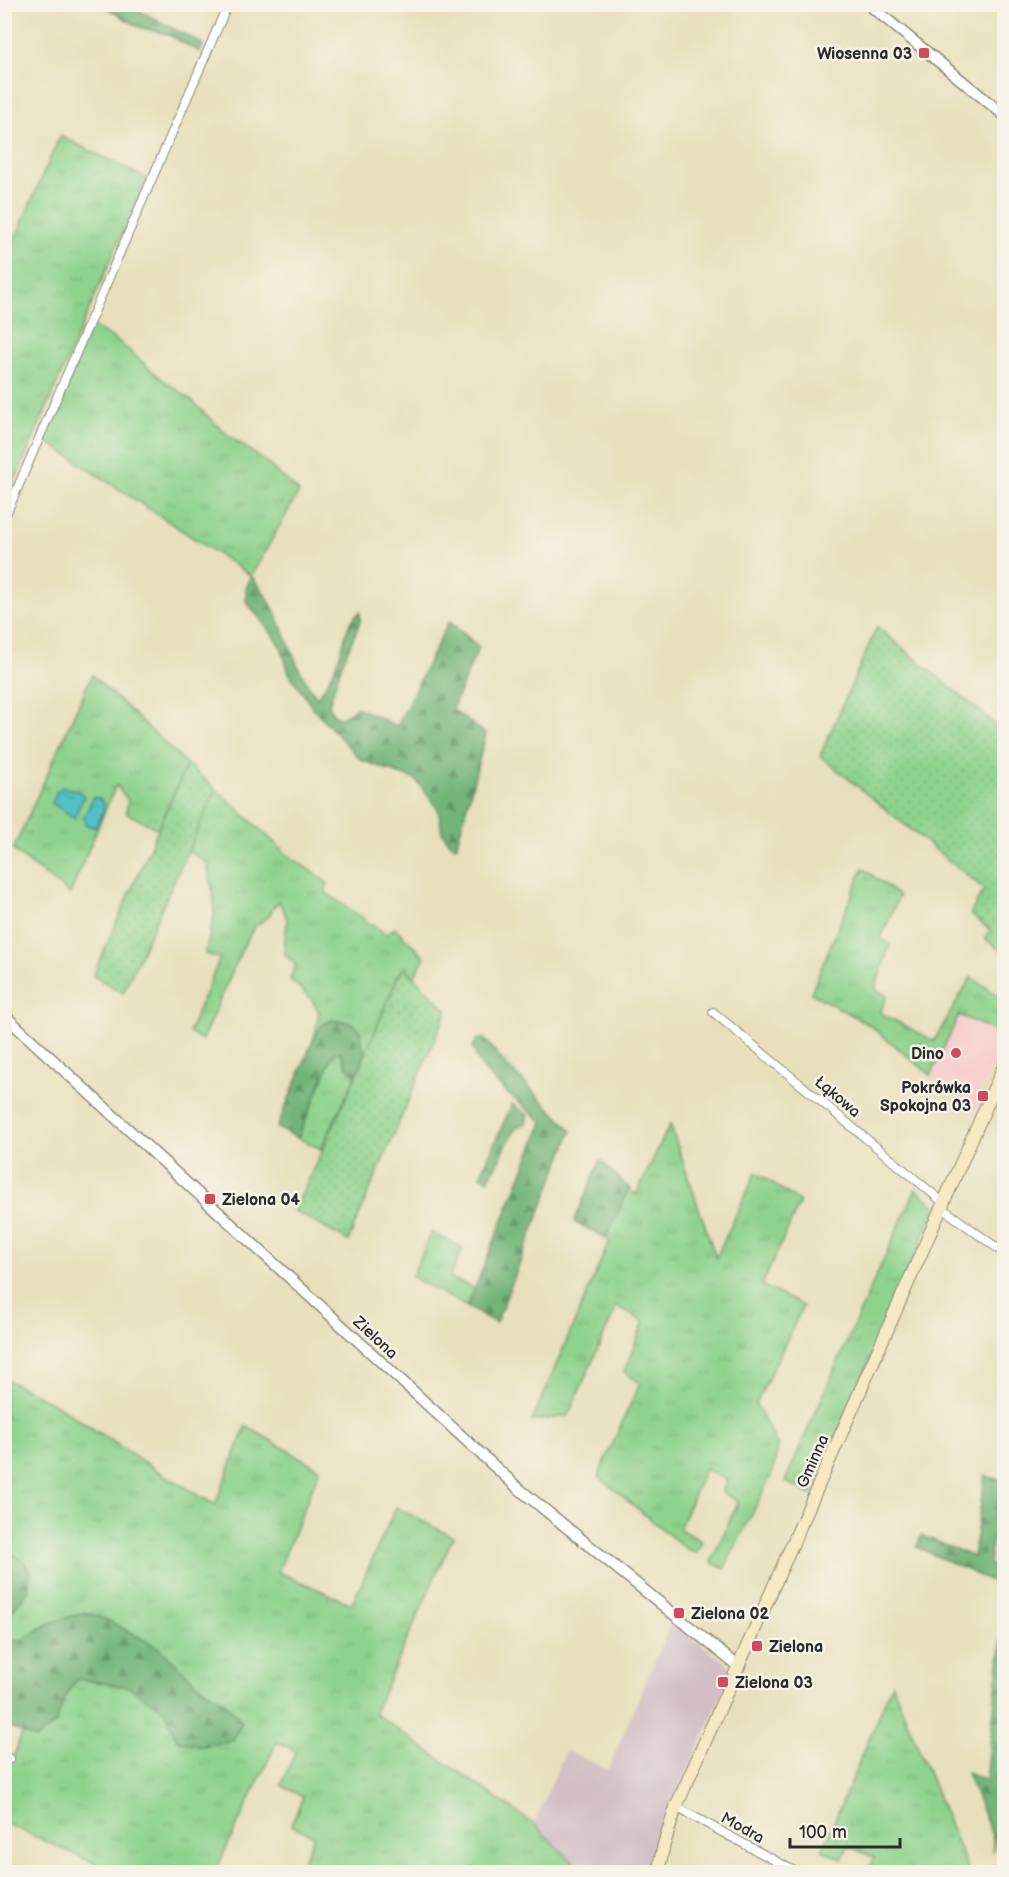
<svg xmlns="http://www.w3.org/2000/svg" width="1009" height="1877" viewBox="0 0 1009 1877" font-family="'Balsamiq Sans',sans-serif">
	<defs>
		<pattern id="grass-tufts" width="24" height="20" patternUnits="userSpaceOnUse" patternTransform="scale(1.5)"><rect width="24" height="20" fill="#8ed38d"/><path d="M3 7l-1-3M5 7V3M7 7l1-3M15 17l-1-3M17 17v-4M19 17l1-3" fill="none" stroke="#7bb57a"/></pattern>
		<pattern id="forest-firs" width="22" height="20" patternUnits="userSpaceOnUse" patternTransform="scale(1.5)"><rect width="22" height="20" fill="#72b578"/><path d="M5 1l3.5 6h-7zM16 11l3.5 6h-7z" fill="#5e9363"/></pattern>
		<pattern id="garden-dots" width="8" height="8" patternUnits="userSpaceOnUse" patternTransform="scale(1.5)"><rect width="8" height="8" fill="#8ed38d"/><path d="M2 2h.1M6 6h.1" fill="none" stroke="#7bb57a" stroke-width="1.8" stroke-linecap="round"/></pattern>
		<pattern id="water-ripples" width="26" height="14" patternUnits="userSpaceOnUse" patternTransform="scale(1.5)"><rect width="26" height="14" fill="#52c0c8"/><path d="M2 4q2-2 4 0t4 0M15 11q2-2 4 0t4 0" fill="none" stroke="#449ca3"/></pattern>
	</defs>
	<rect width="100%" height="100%" fill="#f7f3e8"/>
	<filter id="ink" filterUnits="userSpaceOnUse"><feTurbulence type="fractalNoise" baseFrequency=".0167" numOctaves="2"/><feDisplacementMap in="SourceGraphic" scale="12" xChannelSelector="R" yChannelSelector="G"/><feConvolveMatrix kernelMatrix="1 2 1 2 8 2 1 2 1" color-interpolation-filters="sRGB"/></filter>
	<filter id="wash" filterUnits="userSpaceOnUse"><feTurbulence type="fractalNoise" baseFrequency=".008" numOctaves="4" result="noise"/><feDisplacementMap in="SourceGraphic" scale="24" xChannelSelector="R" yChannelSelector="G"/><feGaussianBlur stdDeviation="1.35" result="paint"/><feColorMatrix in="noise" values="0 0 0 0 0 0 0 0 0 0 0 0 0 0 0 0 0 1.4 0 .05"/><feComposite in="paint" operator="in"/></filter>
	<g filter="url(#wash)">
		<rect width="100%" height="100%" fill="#e8e0bb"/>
		<!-- built -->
		<path fill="#f7d0ce" d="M 959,1015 L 1004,1035 L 1004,1051 L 983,1084 L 978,1101 L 978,1113 L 931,1075 Z"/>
		<!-- industrial -->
		<path fill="#d2bec4" d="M 672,1621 L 733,1669 L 664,1825 L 654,1872 L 586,1872 L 573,1862 L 534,1824 L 566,1750 L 608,1770 Z"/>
		<!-- grass -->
		<path fill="url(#grass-tufts)" stroke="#5c7f5c" stroke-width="1.5" d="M 60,136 L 146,178 L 5,504 L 5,261 Z
			M 91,325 L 118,341 L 163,380 L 190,399 L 224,432 L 266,462 L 299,492 L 251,576 L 43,439 Z
			M 92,675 L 187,764 L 158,829 L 126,813 L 128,800 L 116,785 L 70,894 L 13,850 Z
			M 216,789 L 288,855 L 328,883 L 325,892 L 386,934 L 395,928 L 425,957 L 414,977 L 405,968 L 398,976 L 365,1055 L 362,1042 L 353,1023 C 335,1019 326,1020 315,1035 L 319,1012 L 312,1000 L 290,979 L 296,965 L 285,955 C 282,931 295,923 278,901 L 267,918 L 255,926 L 245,943 L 202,1040 L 189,1032 L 220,958 L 205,954 L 214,918 L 214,899 L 207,863 L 187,850 Z
			M 863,868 L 899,896 L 881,938 L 890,945 L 875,988 L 887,996 L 880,1013 L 934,1041 L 971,977 L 1004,1000 L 1004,1035 L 959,1015 L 931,1075 L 868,1024 L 811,993 Z
			M 340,1051 L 347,1067 L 356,1075 L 321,1149 L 298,1138 L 333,1054 Z
			M 670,1124 L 716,1258 L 756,1172 L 800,1202 L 762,1285 L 803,1306 L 756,1404 L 778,1446 L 772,1474 L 724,1569 L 711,1562 L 738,1502 L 722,1492 L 727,1480 L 705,1469 L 679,1529 L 702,1541 L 696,1554 L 685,1548 L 598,1476 L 640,1383 L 624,1372 L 644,1322 L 617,1306 L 568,1416 L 532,1421 L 610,1240 L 606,1237 L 629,1188 L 636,1195 Z
			M 916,1189 L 936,1207 L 811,1495 L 785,1481 L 872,1285 Z
			M 431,1232 L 463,1248 L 450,1277 L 475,1289 L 467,1307 L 412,1277 Z
			M 5,1379 L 53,1403 L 158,1471 L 215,1505 L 246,1426 L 320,1469 L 278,1572 L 352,1604 L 396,1507 L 453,1537 L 374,1713 L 534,1824 L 573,1862 L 567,1872 L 298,1872 L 314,1836 L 291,1825 L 303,1797 L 281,1785 L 296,1751 L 277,1742 L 215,1872 L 114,1872 L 5,1823 L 4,1782 L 41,1682 L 5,1663 Z
			M 892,1684 L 969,1872 L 867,1872 L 874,1857 L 848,1846 L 842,1859 L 822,1850 Z"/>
		<!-- forest -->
		<path fill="url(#forest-firs)" stroke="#4e7052" stroke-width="1.5" d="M 102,5 L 124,5 L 133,7 L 203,44 L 200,52 L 167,34 L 139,27 Z
			M 251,576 C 263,590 274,607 281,625 C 292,650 299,676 317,697 C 326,687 335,668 340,655 C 346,638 345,624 360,612 L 360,622 L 342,664 L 329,704 L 332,712 L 340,719 L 357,707 L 397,726 L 449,621 L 479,647 L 452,709 L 486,734 L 456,847 L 449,843 L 442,832 L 438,809 L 416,780 L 361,760 L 312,707 L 289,673 L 281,647 L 275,638 L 246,601 L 246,589 Z
			M 332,1020 L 353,1023 L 360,1030 L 365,1055 L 356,1075 L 347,1067 L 341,1052 L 333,1054 L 298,1138 L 277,1128 L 315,1035 L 323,1024 Z
			M 484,1038 L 503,1061 L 572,1131 L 496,1323 L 467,1307 L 543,1122 C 519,1101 481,1079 473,1047 L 477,1040 Z
			M 512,1104 L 528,1115 L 526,1123 L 516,1128 L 488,1180 L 480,1176 Z
			M 600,1160 L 629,1188 L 606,1238 L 574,1222 Z
			M 985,1476 L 1002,1480 L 989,1564 L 1004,1572 L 1004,1587 L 917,1547 L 921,1535 L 973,1557 Z
			M 6,1551 L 22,1559 L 30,1572 L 28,1591 L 12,1611 L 5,1623 Z
			M 84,1612 L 105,1619 L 158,1647 L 201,1687 L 225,1702 L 242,1722 L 233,1740 L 201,1747 L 177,1740 L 166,1712 L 129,1687 L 77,1679 L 65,1696 L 56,1723 L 36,1739 L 5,1725 L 5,1632 L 7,1640 L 20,1641 L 50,1623 Z
			M 1004,1617 L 1004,1755 L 993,1852 L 993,1838 L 967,1773 L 986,1781 Z"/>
		<!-- garden -->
		<path fill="url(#garden-dots)" stroke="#5c7f5c" stroke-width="1.5" d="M 877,627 L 1004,731 L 1004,952 L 985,939 L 990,930 L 970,914 L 984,889 L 820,756 Z
			M 187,764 L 216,789 L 123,993 L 93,976 Z
			M 405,968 L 447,1011 L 348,1241 L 294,1211 L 362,1063 L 398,976 Z"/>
		<!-- water -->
		<path fill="url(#water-ripples)" stroke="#3e767a" stroke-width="1.5" d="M 63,787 L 78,791 L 84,796 L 74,818 L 52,803 L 57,791 Z
			M 93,797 L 100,799 L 104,804 L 104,810 L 95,828 L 85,824 L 84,818 Z"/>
	</g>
	<g filter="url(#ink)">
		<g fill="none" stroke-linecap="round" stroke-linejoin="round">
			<!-- minor casing -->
			<g stroke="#8a8673" stroke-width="10">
				<path id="minor" d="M 4,519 L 228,4
					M 713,1012 L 944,1203
					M 942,1208 L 1004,1253
					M 4,1757 L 10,1759
					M 676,1807 L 796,1872"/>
			</g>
			<!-- tertiary casing -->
			<g stroke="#8a8673" stroke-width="13">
				<path id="tertiary" d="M 868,4 L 1004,115
					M 4,1015 L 518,1488 L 739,1667"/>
			</g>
			<!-- secondary casing -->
			<g stroke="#8a8673" stroke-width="14">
				<path id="secondary" d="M 658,1872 L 664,1844 L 676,1807 L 1004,1066"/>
			</g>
			<!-- minor -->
			<use href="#minor" stroke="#fff" stroke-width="8"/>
			<!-- tertiary -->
			<use href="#tertiary" stroke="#fff" stroke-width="10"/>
			<!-- secondary -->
			<use href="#secondary" stroke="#f7e9c3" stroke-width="12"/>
		</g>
	</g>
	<!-- markers -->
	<g fill="#d1495b" stroke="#f7f3e8" stroke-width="2">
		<rect x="918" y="47" width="12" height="12" rx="3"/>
		<circle cx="956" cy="1053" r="6"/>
		<rect x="977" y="1090" width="12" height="12" rx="3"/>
		<rect x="204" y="1193" width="12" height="12" rx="3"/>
		<rect x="673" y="1607" width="12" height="12" rx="3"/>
		<rect x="751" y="1640" width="12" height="12" rx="3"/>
		<rect x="717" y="1676" width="12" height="12" rx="3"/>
	</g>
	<g text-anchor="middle" stroke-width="5" stroke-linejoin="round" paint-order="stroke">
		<!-- poi labels -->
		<g font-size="16" font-weight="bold" fill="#2b2b2b" stroke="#f7f3e8" text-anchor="start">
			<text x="912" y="59" text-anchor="end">Wiosenna 03</text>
			<text x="944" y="1059" text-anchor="end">Dino</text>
			<text x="971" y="1093" text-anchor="end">Pokrówka<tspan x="971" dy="18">Spokojna 03</tspan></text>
			<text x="222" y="1205">Zielona 04</text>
			<text x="691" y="1619">Zielona 02</text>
			<text x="769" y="1652">Zielona</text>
			<text x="735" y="1688">Zielona 03</text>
		</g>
		<!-- street labels -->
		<g font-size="16" fill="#2b2b2b" stroke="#f7f3e8">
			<text transform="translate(838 1096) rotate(40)" y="6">Łąkowa</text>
			<text transform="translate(376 1337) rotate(43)" y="6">Zielona</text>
			<text transform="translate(812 1461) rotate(-66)" y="6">Gminna</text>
			<text transform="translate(743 1827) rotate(29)" y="6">Modra</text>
		</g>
	</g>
	<!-- margin -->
	<rect width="1009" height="1877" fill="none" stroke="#f7f3e8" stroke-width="24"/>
	<!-- scale -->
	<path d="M790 1838v9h110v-9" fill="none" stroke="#2b2b2b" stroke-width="3"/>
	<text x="799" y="1838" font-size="18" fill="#2b2b2b" stroke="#f7f3e8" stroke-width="4.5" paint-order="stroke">100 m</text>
</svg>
